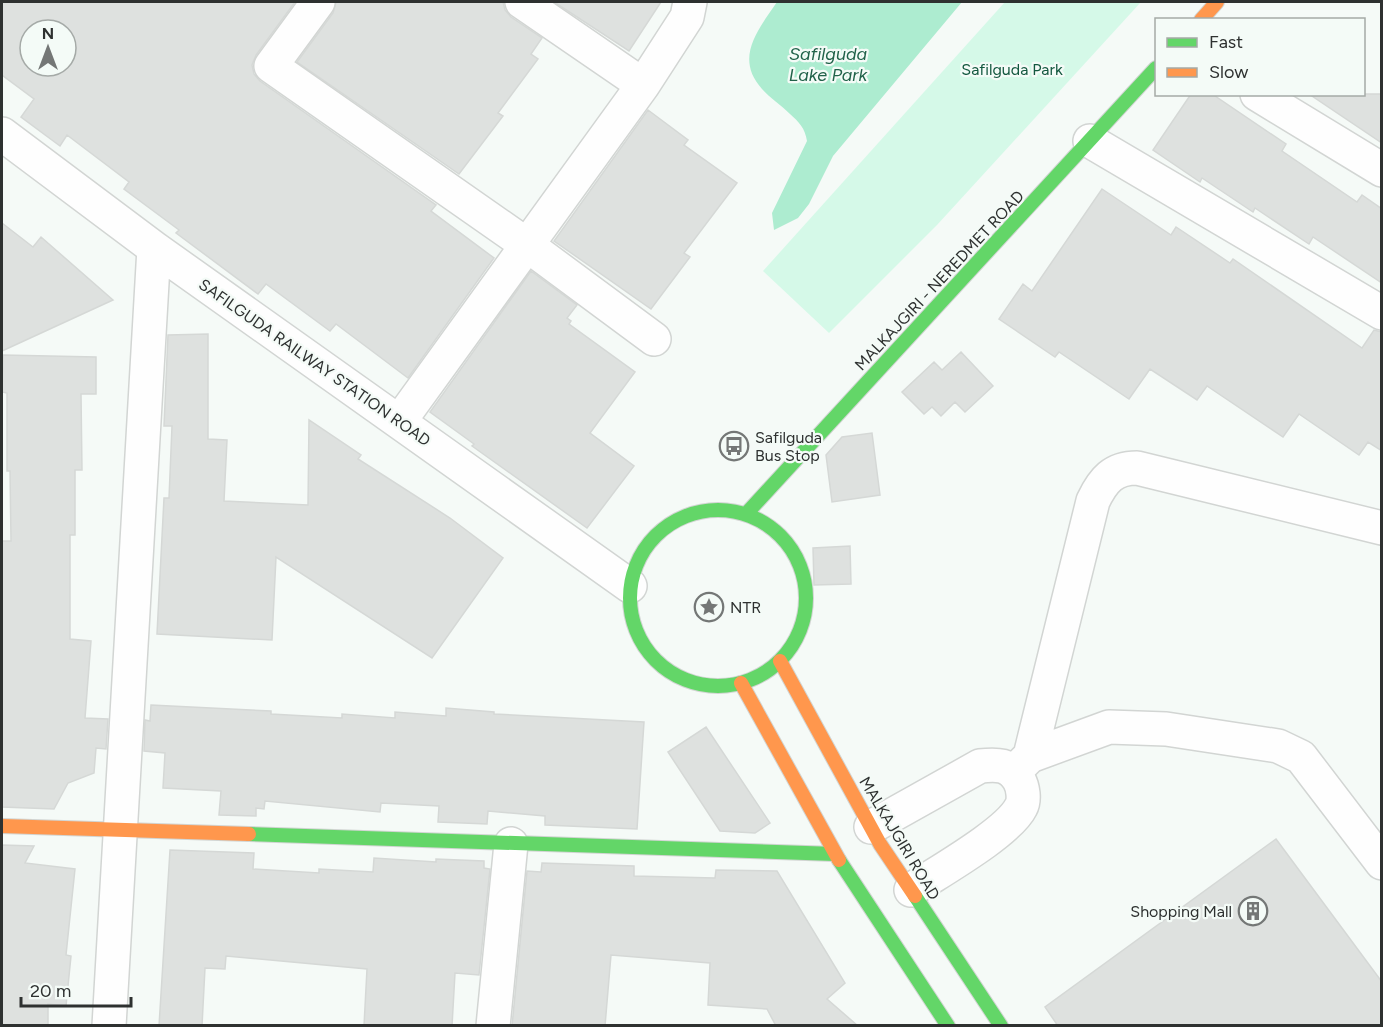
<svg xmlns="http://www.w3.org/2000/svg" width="1383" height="1027" viewBox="0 0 1383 1027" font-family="Figtree,sans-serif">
	<rect width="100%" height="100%" fill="#f5faf7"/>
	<!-- green -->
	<path fill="#d5f9e8" d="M 1005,2 L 1141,2 L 937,225 L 829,333 L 763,271 Z"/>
	<!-- water -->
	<path fill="#adecd0" d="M 777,2 L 962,2 L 833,156 L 809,204 L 798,218 L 774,230 L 772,213 L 807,141 C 805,128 799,122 790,114 C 781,105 770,98 762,89 C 734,58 758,30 777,2 Z"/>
	<!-- building -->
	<path fill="#dee1df" stroke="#d5d8d6" stroke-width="1.5" fill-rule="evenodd" d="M 2,2 L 295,2 L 256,55 L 252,65 L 254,74 L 260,81 L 436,205 L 431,211 L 494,258 L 408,378 L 336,324 L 330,331 L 266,284 L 258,294 L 176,233 L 179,230 L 124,189 L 129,182 L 67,135 L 60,146 L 21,117 L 34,99 L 2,75 ZM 30,30 L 66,30 L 66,66 L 30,66 Z
		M 336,2 L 503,2 L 505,10 L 511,17 L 542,38 L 531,54 L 538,59 L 498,113 L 503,116 L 459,174 L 297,62 L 333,13 Z
		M 554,2 L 661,2 L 629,51 Z
		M 1191,94 L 1212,94 L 1286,144 L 1282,151 L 1357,202 L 1362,195 L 1382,209 L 1382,283 L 1313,237 L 1309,244 L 1255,208 L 1253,212 L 1202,178 L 1200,182 L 1153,150 Z
		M 1309,94 L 1382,94 L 1382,143 Z
		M 648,110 L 688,140 L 684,145 L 737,183 L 684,253 L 690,257 L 651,309 L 554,241 Z
		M 1102,189 L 1171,235 L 1176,227 L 1230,263 L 1233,259 L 1362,348 L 1374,330 L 1382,332 L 1382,451 L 1368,442 L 1359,455 L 1299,414 L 1283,437 L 1207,386 L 1197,400 L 1150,369 L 1129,399 L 1059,352 L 1055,357 L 999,319 L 1023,284 L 1032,291 Z
		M 2,223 L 33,247 L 41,237 L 113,300 L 2,351 Z
		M 531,271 L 577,305 L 567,318 L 571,321 L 569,324 L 635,372 L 590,433 L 634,466 L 587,528 L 472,446 L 474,444 L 430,412 Z
		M 208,334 L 208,439 L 227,440 L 224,501 L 308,505 L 309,420 L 361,455 L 358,459 L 450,518 L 503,558 L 432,658 L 276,557 L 272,640 L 157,634 L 164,498 L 169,498 L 172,426 L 164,426 L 168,335 Z
		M 961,352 L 993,386 L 965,412 L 955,402 L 941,416 L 932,407 L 924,414 L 902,392 L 934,362 L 942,370 Z
		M 3,355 L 96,357 L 96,394 L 81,394 L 82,470 L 75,470 L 75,535 L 70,535 L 70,639 L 91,641 L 85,718 L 108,719 L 106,749 L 96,748 L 94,773 L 68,783 L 54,809 L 2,807 L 2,541 L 11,541 L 10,471 L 7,471 L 7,393 L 2,392 Z
		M 872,433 L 880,495 L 832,502 L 826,455 L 842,437 Z
		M 850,546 L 851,584 L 814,585 L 813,548 Z
		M 151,705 L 271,711 L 271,714 L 342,718 L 342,714 L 395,718 L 395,712 L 446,716 L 446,708 L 494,712 L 494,714 L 644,722 L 637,829 L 545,825 L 545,816 L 488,811 L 487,824 L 438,822 L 439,806 L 381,803 L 380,812 L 265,801 L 264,809 L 256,808 L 256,816 L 219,815 L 221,791 L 163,788 L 165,753 L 144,751 L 145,720 L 150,721 Z
		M 706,727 L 770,823 L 755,833 L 720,831 L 668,752 Z
		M 1276,839 L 1382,982 L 1382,1026 L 1058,1026 L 1045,1007 Z
		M 2,845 L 34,846 L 25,863 L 75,869 L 66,955 L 71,956 L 66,1006 L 48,1004 L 48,1026 L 2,1026 Z
		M 170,850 L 254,853 L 253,869 L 319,873 L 319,869 L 373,872 L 374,858 L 436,862 L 436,859 L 484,861 L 484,868 L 490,869 L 479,975 L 455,973 L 452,1026 L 364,1026 L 367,969 L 226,956 L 225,969 L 205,968 L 202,1026 L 159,1026 Z
		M 542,863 L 634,866 L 634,876 L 715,878 L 716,870 L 777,871 L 845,983 L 827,999 L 858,1026 L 776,1026 L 767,1009 L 708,1005 L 710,963 L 611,955 L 605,1026 L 512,1026 L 527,871 L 541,872 Z"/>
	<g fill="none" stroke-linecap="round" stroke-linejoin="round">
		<!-- street casing -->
		<g stroke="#d2d5d3" stroke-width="36">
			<path id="street" d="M 318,2 L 271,66 L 527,245 L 654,339
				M 522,2 L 643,85
				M 1257,94 L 1382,170
				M 2,134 L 154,248 L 630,586
				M 1090,141 L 1382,313
				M 399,422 L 643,85 L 687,17 L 690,2
				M 1030,756 L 1093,501 C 1103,480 1113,468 1137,468 L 1382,528
				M 1018,768 L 1030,756 L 1109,727 L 1166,729 L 1278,746 L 1301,757 L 1382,863
				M 871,827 L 980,766 C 997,764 1010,764 1019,780 C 1023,787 1025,800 1021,807 C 1008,833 938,872 911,890
				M 109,1026 L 154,248
				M 493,1026 L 511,844"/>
		</g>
		<!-- fast casing -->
		<g stroke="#d2d5d3" stroke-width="16">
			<path id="fast" d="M630 598a88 88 0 1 1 176 0a88 88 0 1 1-176 0Z
				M 746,514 L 1156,68
				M 249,834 L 835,854
				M 839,860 L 948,1026
				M 915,896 L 1001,1026"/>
		</g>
		<!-- slow casing -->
		<g stroke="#d2d5d3" stroke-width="16">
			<path id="slow" d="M 1201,20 L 1217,2
				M 780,661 L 880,844 L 915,896
				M 741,683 L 839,860
				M 2,826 L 249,834"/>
		</g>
		<!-- street -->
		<use href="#street" stroke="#fefefe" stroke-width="33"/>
		<!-- fast -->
		<use href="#fast" stroke="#63d668" stroke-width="14"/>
		<!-- slow -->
		<use href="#slow" stroke="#ff974d" stroke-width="14"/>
	</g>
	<!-- icons -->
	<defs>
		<g id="bus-ring" transform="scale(1.5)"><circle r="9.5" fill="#f4fbf7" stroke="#747776" stroke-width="1.5"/><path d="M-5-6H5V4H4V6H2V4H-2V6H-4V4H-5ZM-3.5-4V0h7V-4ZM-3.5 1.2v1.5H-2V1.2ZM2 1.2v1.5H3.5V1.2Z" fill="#747776"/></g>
		<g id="sight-ring" transform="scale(1.5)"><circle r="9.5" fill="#f4fbf7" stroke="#747776" stroke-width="1.5"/><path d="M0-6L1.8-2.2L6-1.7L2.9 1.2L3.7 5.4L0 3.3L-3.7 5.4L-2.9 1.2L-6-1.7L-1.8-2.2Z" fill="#747776"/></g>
		<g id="building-ring" transform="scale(1.5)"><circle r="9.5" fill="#f4fbf7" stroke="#747776" stroke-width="1.5"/><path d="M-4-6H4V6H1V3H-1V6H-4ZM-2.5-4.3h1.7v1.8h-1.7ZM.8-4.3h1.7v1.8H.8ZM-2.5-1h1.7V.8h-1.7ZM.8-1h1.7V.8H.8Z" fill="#747776"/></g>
	</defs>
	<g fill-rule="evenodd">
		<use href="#bus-ring" x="734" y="446"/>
		<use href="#sight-ring" x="709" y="607"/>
		<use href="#building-ring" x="1253" y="911"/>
	</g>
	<g text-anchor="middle" stroke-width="4.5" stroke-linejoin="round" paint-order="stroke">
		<!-- park labels -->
		<g font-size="16" fill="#13583f" stroke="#f4fbf7">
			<text x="1012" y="75">Safilguda Park</text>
		</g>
		<!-- street labels -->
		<g font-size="16" fill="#2e3130" stroke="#f4fbf7">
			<text transform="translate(939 280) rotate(-47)" y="6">MALKAJGIRI - NEREDMET ROAD</text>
			<text transform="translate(315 362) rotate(35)" y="6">SAFILGUDA RAILWAY STATION ROAD</text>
			<text transform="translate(900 838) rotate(59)" y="6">MALKAJGIRI ROAD</text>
		</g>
		<!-- poi labels -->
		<g font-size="16" fill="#2e3130" stroke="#f4fbf7" text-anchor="start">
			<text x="755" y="443">Safilguda<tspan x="755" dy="18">Bus Stop</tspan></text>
			<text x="730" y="613">NTR</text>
			<text x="1232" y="917" text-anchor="end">Shopping Mall</text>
		</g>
		<!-- water labels -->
		<g font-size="18" font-style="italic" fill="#206249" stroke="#f4fbf7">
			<text x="828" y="60">Safilguda<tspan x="828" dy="21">Lake Park</tspan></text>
		</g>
	</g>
	<!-- border -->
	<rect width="1383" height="1027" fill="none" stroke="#2e3130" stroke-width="6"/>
	<!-- legend -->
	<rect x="1155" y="18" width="210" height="78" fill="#f4fbf7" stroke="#a5aaa7" stroke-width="1.5"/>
	<rect x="1167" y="38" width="30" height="9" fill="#63d668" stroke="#a5aaa7" stroke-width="1.5"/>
	<text x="1209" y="48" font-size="18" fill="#2e3130">Fast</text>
	<rect x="1167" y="68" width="30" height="9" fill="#ff974d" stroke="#a5aaa7" stroke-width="1.5"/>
	<text x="1209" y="78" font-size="18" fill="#2e3130">Slow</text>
	<!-- north arrow -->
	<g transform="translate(48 48)"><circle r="28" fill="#f4fbf7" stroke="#a5aaa7" stroke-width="1.5"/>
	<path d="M0-4.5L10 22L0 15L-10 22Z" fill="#747776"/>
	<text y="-9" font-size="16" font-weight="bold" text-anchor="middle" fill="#2e3130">N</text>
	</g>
	<!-- scale -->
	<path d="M21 997v9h110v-9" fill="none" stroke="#2e3130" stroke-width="3"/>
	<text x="30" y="997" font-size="18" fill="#2e3130" stroke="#f4fbf7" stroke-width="4.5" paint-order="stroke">20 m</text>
</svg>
